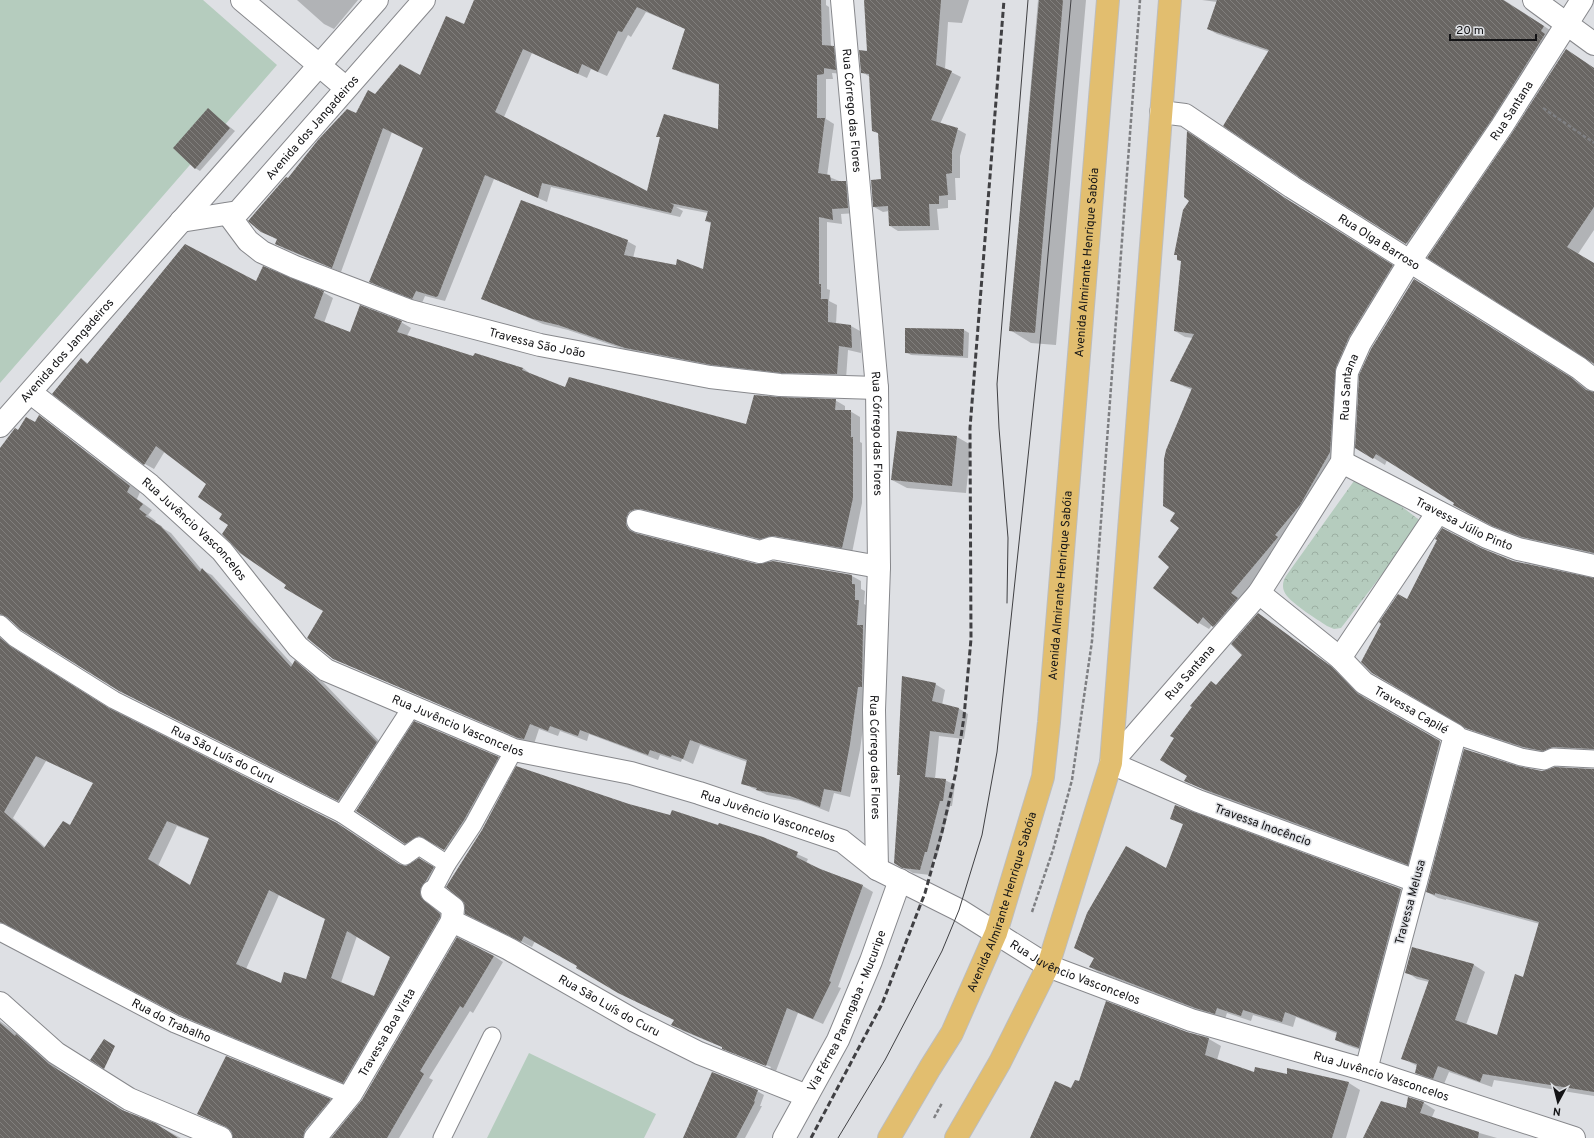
<svg xmlns="http://www.w3.org/2000/svg" width="1594" height="1138" viewBox="0 0 1594 1138" font-family="Overpass,sans-serif">
	<defs>
		<pattern id="park-crowns" width="20" height="18" patternUnits="userSpaceOnUse"><rect width="20" height="18" fill="#b5ccbe"/><path d="M2 6a3 3 0 1 1 6 0M12 15a3 3 0 1 1 6 0" fill="none" stroke="#9baea2"/></pattern>
		<pattern id="building-back-hatch" width="6" height="6" patternUnits="userSpaceOnUse"><rect width="6" height="6" fill="#696663"/><path d="M-1 5l2 2M0 0l6 6M5-1l2 2" fill="none" stroke="#817f7d"/></pattern>
	</defs>
	<rect width="100%" height="100%" fill="#dee0e4"/>
	<!-- park -->
	<path fill="url(#park-crowns)" d="M 1359,474 L 1422,522 L 1341,628 L 1334,629 L 1327,626 C 1317,619 1288,602 1284,591 C 1282,586 1283,581 1286,576 Z"/>
	<!-- garden -->
	<path fill="#b5ccbe" d="M 0,0 L 203,0 L 277,65 L 0,383 Z
		M 529,1053 L 656,1114 L 644,1138 L 487,1138 Z"/>
	<!-- shadow -->
	<path fill="#0003" fill-rule="evenodd" d="M 297,0 L 358,0 L 334,29 L 324,24 Z
		M 475,0 L 826,0 L 826,5 L 829,7 L 831,47 L 842,53 L 844,74 L 832,73 L 833,79 L 826,79 L 826,119 L 834,124 L 827,176 L 854,187 L 857,213 L 841,214 L 842,224 L 827,222 L 827,289 L 830,290 L 829,301 L 837,305 L 836,324 L 851,326 L 860,331 L 861,353 L 848,350 L 846,379 L 791,377 L 722,369 L 635,353 L 568,330 L 543,324 L 482,298 L 627,241 L 636,246 L 633,258 L 704,270 L 712,224 L 706,221 L 708,213 L 676,207 L 683,211 L 680,217 L 551,187 L 547,202 L 494,179 L 445,301 L 425,296 L 422,303 L 380,287 L 371,282 L 424,148 L 392,132 L 341,272 L 285,249 L 276,244 L 278,240 L 261,231 L 288,180 L 376,95 L 420,77 L 464,25 ZM 646,12 L 686,29 L 673,68 L 682,73 L 720,85 L 719,130 L 658,136 L 661,138 L 648,193 L 504,117 L 532,53 L 587,78 L 591,69 L 607,76 L 628,35 L 631,37 Z
		M 866,0 L 969,0 L 962,23 L 948,22 L 945,69 L 961,77 L 940,124 L 957,129 L 966,134 L 960,156 L 960,178 L 955,178 L 956,200 L 948,200 L 948,208 L 937,209 L 939,230 L 898,231 L 890,226 L 889,211 L 883,212 L 874,207 L 882,180 L 879,134 L 873,130 L 870,77 L 862,72 L 869,52 Z
		M 1038,0 L 1086,0 L 1056,345 L 1031,343 L 1010,330 Z
		M 1202,0 L 1504,0 L 1553,32 L 1416,249 L 1299,176 L 1270,52 L 1217,34 L 1208,29 L 1217,2 Z
		M 1566,50 L 1594,68 L 1594,230 L 1578,254 L 1594,264 L 1594,363 L 1513,134 Z
		M 208,110 L 235,131 L 200,171 L 195,168 Z
		M 1197,139 L 1296,205 L 1402,272 L 1359,342 L 1340,458 L 1224,632 L 1212,625 L 1209,629 L 1199,623 L 1154,588 L 1171,566 L 1181,528 L 1177,513 L 1192,390 L 1172,381 L 1193,338 L 1185,337 L 1175,331 L 1182,262 L 1178,259 L 1178,256 L 1175,254 L 1191,200 Z
		M 256,282 L 323,292 L 333,298 L 324,323 L 350,333 L 401,322 L 411,328 L 407,336 L 474,357 L 475,354 L 523,368 L 532,375 L 566,389 L 746,425 L 835,400 L 845,406 L 845,411 L 850,411 L 860,417 L 860,442 L 862,443 L 862,503 L 852,553 L 635,531 L 638,535 L 757,565 L 852,576 L 861,581 L 861,589 L 865,591 L 864,604 L 868,606 L 868,691 L 860,750 L 850,797 L 834,793 L 829,812 L 801,801 L 767,795 L 742,783 L 747,762 L 700,745 L 693,764 L 682,759 L 681,762 L 660,755 L 658,760 L 589,734 L 587,741 L 560,731 L 558,736 L 539,729 L 534,744 L 528,743 L 333,658 L 324,611 L 288,584 L 229,525 L 208,484 L 165,451 L 154,469 L 145,464 L 54,394 L 81,359 L 89,364 Z
		M 1425,286 L 1594,393 L 1594,556 L 1534,543 L 1504,532 L 1466,511 L 1456,503 L 1387,460 L 1385,465 L 1356,447 Z
		M 964,330 L 969,333 L 968,358 L 911,355 L 906,352 Z
		M 40,417 L 140,492 L 137,499 L 152,510 L 148,515 L 156,521 L 154,523 L 171,533 L 202,570 L 212,575 L 293,665 L 295,662 L 323,682 L 386,748 L 349,806 L 130,696 L 12,621 L 7,620 L 0,627 L 0,450 L 18,431 L 36,423 Z
		M 957,437 L 971,445 L 966,493 L 907,488 L 892,480 Z
		M 1481,549 L 1513,562 L 1594,579 L 1594,754 L 1536,753 L 1478,734 L 1372,672 L 1407,601 Z
		M 1259,614 L 1342,675 L 1368,701 L 1451,748 L 1418,870 L 1214,795 L 1186,781 L 1217,686 L 1243,655 Z
		M 0,632 L 18,652 L 112,711 L 401,866 L 429,865 L 443,874 L 430,904 L 449,920 L 353,1088 L 190,1020 L 15,928 L 4,929 L 0,937 ZM 46,761 L 94,783 L 71,826 L 46,848 L 13,818 ZM 177,826 L 210,839 L 190,886 L 158,866 ZM 279,895 L 326,919 L 307,980 L 281,984 L 246,969 ZM 357,936 L 391,957 L 374,997 L 341,983 Z
		M 935,684 L 945,690 L 942,705 L 958,708 L 968,714 L 964,739 L 939,736 L 935,779 L 945,780 L 955,785 L 952,806 L 950,806 L 937,857 L 934,857 L 930,875 L 913,873 L 895,863 Z
		M 498,758 L 506,763 L 453,854 L 427,840 L 414,848 L 405,843 Z
		M 1518,767 L 1542,772 L 1594,770 L 1594,1096 L 1494,1080 L 1492,1087 L 1449,1072 L 1444,1084 L 1427,1079 L 1416,1072 L 1417,1066 L 1402,1058 L 1429,982 L 1417,979 L 1406,972 L 1474,965 L 1485,972 L 1466,1025 L 1498,1036 L 1523,978 L 1540,924 L 1446,899 L 1446,900 L 1438,898 L 1427,892 Z
		M 629,805 L 762,838 L 808,859 L 806,863 L 863,886 L 873,892 L 838,987 L 841,988 L 823,1024 L 798,1013 L 776,1071 L 770,1069 L 771,1067 L 683,1031 L 673,1025 L 675,1020 L 629,998 L 578,965 L 535,941 L 532,947 L 477,919 Z
		M 1171,818 L 1401,890 L 1411,896 L 1369,1053 L 1346,1045 L 1336,1040 L 1338,1034 L 1296,1017 L 1293,1027 L 1253,1015 L 1251,1021 L 1227,1013 L 1225,1019 L 1206,1013 L 1100,973 L 1090,967 L 1095,959 L 1076,948 L 1166,869 L 1184,825 Z
		M 494,956 L 503,962 L 473,1013 L 470,1011 L 429,1078 L 433,1080 L 399,1138 L 332,1138 Z
		M 0,1021 L 20,1036 L 59,1070 L 126,1112 L 166,1130 L 181,1138 L 0,1138 Z
		M 1186,1033 L 1209,1039 L 1221,1046 L 1217,1060 L 1255,1073 L 1287,1075 L 1349,1083 L 1360,1090 L 1346,1138 L 1031,1138 L 1072,1089 L 1080,1083 Z
		M 227,1057 L 330,1100 L 340,1106 L 315,1138 L 234,1138 L 230,1129 L 198,1114 Z
		M 757,1091 L 764,1095 L 760,1106 L 762,1106 L 745,1138 L 684,1138 Z
		M 1424,1103 L 1435,1110 L 1432,1117 L 1441,1122 L 1497,1138 L 1364,1138 L 1406,1109 Z"/>
	<!-- building -->
	<path fill="url(#building-back-hatch)" fill-rule="evenodd" d="M 474,0 L 821,0 L 822,45 L 834,46 L 836,70 L 824,68 L 824,74 L 817,75 L 817,118 L 825,118 L 818,173 L 830,175 L 831,181 L 846,181 L 848,208 L 832,209 L 833,220 L 819,217 L 819,284 L 821,284 L 821,299 L 828,299 L 828,322 L 851,325 L 852,348 L 839,346 L 837,374 L 781,373 L 712,365 L 625,348 L 558,325 L 533,319 L 481,299 L 521,200 L 628,240 L 624,255 L 676,265 L 677,259 L 703,269 L 711,222 L 705,221 L 708,211 L 670,203 L 674,205 L 671,213 L 542,183 L 538,198 L 485,175 L 438,296 L 436,297 L 416,291 L 412,299 L 369,282 L 423,148 L 383,128 L 332,268 L 275,244 L 277,239 L 261,232 L 249,222 L 248,221 L 286,177 L 288,178 L 318,140 L 347,109 L 356,113 L 368,90 L 375,94 L 400,64 L 420,75 L 446,16 L 464,24 ZM 637,7 L 685,29 L 672,69 L 719,84 L 718,129 L 664,114 L 656,137 L 660,137 L 647,191 L 495,112 L 523,49 L 578,74 L 582,64 L 598,72 L 618,31 L 622,32 Z
		M 864,0 L 941,0 L 936,65 L 952,71 L 931,120 L 958,128 L 952,151 L 952,173 L 946,174 L 948,195 L 939,196 L 939,204 L 929,204 L 930,226 L 889,226 L 888,206 L 873,207 L 871,180 L 881,179 L 878,133 L 872,131 L 869,74 L 861,73 L 859,50 L 867,51 Z
		M 1039,0 L 1063,0 L 1035,333 L 1009,331 Z
		M 1217,0 L 1503,0 L 1544,26 L 1541,31 L 1545,34 L 1492,119 L 1406,244 L 1299,177 L 1223,126 L 1269,50 L 1207,29 Z
		M 1566,49 L 1594,68 L 1594,207 L 1567,247 L 1594,263 L 1594,364 L 1427,258 L 1512,133 Z
		M 208,108 L 230,128 L 195,169 L 173,148 Z
		M 1187,131 L 1285,198 L 1393,265 L 1349,337 L 1336,367 L 1330,452 L 1300,505 L 1275,535 L 1278,537 L 1231,593 L 1238,598 L 1213,627 L 1203,617 L 1198,624 L 1153,588 L 1169,567 L 1158,557 L 1179,528 L 1170,521 L 1175,513 L 1163,506 L 1164,459 L 1166,450 L 1192,388 L 1170,381 L 1194,334 L 1174,331 L 1181,261 L 1177,260 L 1177,255 L 1174,255 L 1183,210 L 1189,201 L 1184,197 Z
		M 185,244 L 256,281 L 263,266 L 324,291 L 314,318 L 350,332 L 360,305 L 402,321 L 397,332 L 473,356 L 475,353 L 523,368 L 522,370 L 565,387 L 569,377 L 746,424 L 754,395 L 780,397 L 836,399 L 835,410 L 851,410 L 851,437 L 853,437 L 853,498 L 842,548 L 774,536 L 760,539 L 641,509 L 635,509 L 629,512 L 626,518 L 626,525 L 629,530 L 635,533 L 757,564 L 773,561 L 852,575 L 852,584 L 855,584 L 855,600 L 859,600 L 857,625 L 863,625 L 862,687 L 858,687 L 850,744 L 841,792 L 824,789 L 820,807 L 790,796 L 756,790 L 757,788 L 741,784 L 747,760 L 690,740 L 683,759 L 672,755 L 671,757 L 650,750 L 648,755 L 580,730 L 578,736 L 550,726 L 548,731 L 530,724 L 524,739 L 518,738 L 333,659 L 307,638 L 323,611 L 284,588 L 286,585 L 240,553 L 222,534 L 228,525 L 219,519 L 222,514 L 198,497 L 206,484 L 156,446 L 144,465 L 52,394 L 81,358 L 87,364 Z
		M 1414,279 L 1572,378 L 1586,390 L 1594,392 L 1594,553 L 1522,537 L 1492,526 L 1453,505 L 1454,503 L 1376,454 L 1373,459 L 1355,448 L 1359,375 L 1371,349 Z
		M 905,328 L 964,329 L 963,356 L 905,353 Z
		M 39,415 L 130,486 L 127,492 L 143,504 L 139,509 L 147,515 L 145,516 L 161,526 L 200,572 L 202,568 L 291,667 L 295,660 L 313,676 L 377,742 L 338,801 L 119,691 L 21,630 L 7,617 L 0,614 L 0,448 L 15,428 L 18,430 L 26,417 L 35,422 Z
		M 897,431 L 957,436 L 952,486 L 891,480 Z
		M 1442,528 L 1481,548 L 1513,561 L 1594,578 L 1594,749 L 1553,747 L 1543,751 L 1523,747 L 1465,728 L 1372,673 L 1361,662 L 1381,624 L 1379,622 L 1398,594 L 1407,599 L 1437,540 L 1435,539 Z
		M 1258,613 L 1332,667 L 1358,694 L 1440,741 L 1408,865 L 1203,789 L 1184,781 L 1187,776 L 1160,760 L 1174,738 L 1170,736 L 1192,707 L 1190,706 L 1211,681 L 1216,685 L 1242,655 L 1231,644 Z
		M 0,638 L 10,646 L 109,708 L 337,823 L 399,864 L 406,866 L 419,858 L 434,867 L 420,891 L 421,897 L 440,914 L 440,917 L 343,1083 L 179,1015 L 0,922 ZM 36,756 L 93,783 L 70,825 L 63,821 L 44,848 L 4,812 ZM 167,821 L 209,838 L 190,885 L 148,859 ZM 269,890 L 325,919 L 306,979 L 284,972 L 281,983 L 236,964 ZM 347,931 L 390,957 L 374,996 L 331,978 Z
		M 902,676 L 936,683 L 932,701 L 959,708 L 954,734 L 930,731 L 925,777 L 946,779 L 943,801 L 940,801 L 927,852 L 925,852 L 920,870 L 902,868 L 894,863 L 900,775 L 897,775 Z
		M 414,721 L 499,757 L 464,820 L 444,850 L 419,836 L 405,844 L 356,811 Z
		M 1464,749 L 1518,766 L 1542,771 L 1555,767 L 1594,769 L 1594,1092 L 1483,1074 L 1480,1082 L 1438,1066 L 1433,1079 L 1415,1073 L 1417,1064 L 1401,1059 L 1429,980 L 1405,973 L 1412,947 L 1474,964 L 1455,1020 L 1497,1035 L 1515,974 L 1523,977 L 1539,922 L 1435,893 L 1435,895 L 1426,892 Z
		M 516,766 L 629,804 L 670,815 L 672,810 L 718,825 L 719,823 L 763,837 L 798,852 L 796,857 L 820,869 L 863,885 L 829,981 L 831,982 L 813,1019 L 787,1008 L 766,1066 L 722,1049 L 722,1047 L 671,1025 L 674,1020 L 618,993 L 576,968 L 577,966 L 524,936 L 521,942 L 465,914 L 464,903 L 446,887 L 482,830 Z
		M 1175,805 L 1401,889 L 1359,1048 L 1335,1040 L 1337,1032 L 1285,1012 L 1282,1022 L 1243,1010 L 1241,1016 L 1217,1008 L 1215,1014 L 1195,1008 L 1089,967 L 1094,958 L 1074,948 L 1087,913 L 1126,846 L 1166,868 L 1183,824 L 1170,819 Z
		M 457,937 L 494,956 L 463,1008 L 460,1006 L 420,1071 L 424,1074 L 387,1138 L 331,1138 L 362,1100 Z
		M 1106,1001 L 1187,1032 L 1209,1038 L 1205,1055 L 1254,1072 L 1255,1067 L 1287,1074 L 1287,1068 L 1349,1082 L 1332,1138 L 1030,1138 L 1055,1081 L 1071,1088 L 1075,1080 L 1079,1081 Z
		M 0,1023 L 15,1036 L 16,1034 L 49,1064 L 122,1110 L 155,1123 L 178,1138 L 0,1138 Z
		M 104,1039 L 115,1046 L 104,1069 L 90,1060 Z
		M 226,1056 L 331,1099 L 305,1130 L 303,1138 L 233,1138 L 231,1131 L 226,1127 L 197,1114 Z
		M 712,1072 L 758,1090 L 754,1101 L 755,1102 L 736,1138 L 683,1138 Z
		M 1408,1097 L 1424,1102 L 1420,1113 L 1479,1132 L 1478,1138 L 1363,1138 L 1381,1101 L 1406,1108 Z"/>
	<g fill="none" stroke-linecap="round" stroke-linejoin="round">
		<!-- service casing -->
		<g stroke="#87888c" stroke-width="19">
			<g id="service">
				<path id="s1" d="M 0,624 L 15,638 L 114,700 L 342,814 L 405,856 L 419,846 L 447,864"/>
				<path d="M 1455,735 L 1521,757 L 1544,761 L 1553,757 L 1594,759"/>
				<path d="M 342,814 L 413,705"/>
				<path d="M 432,892 L 447,864 L 473,825 L 514,750"/>
				<path id="s2" d="M 0,932 L 175,1024 L 349,1096"/>
				<path d="M 442,1138 L 492,1036"/>
			</g>
		</g>
		<!-- minor casing -->
		<g stroke="#87888c" stroke-width="24">
			<g id="minor">
				<path d="M 242,0 L 346,88"/>
				<path id="s3" d="M 842,0 L 877,388 L 879,567 L 874,710 L 877,869"/>
				<path d="M 1534,0 L 1594,44"/>
				<path id="s4" d="M 1161,112 L 1185,115 L 1292,187 L 1579,368 L 1594,380"/>
				<path id="s5" d="M 228,214 L 248,241 L 262,252 L 295,267 L 410,311 L 540,345 L 710,377 L 780,385 L 877,388"/>
				<path id="s6" d="M 181,221 L 238,212 L 424,0"/>
				<path id="s7" d="M 31,393 L 150,485 L 222,551 L 298,647 L 326,670 L 514,750 L 631,773 L 699,793 L 842,841 L 877,869 L 959,910 L 1048,966 L 1191,1020 L 1366,1070 L 1574,1138"/>
				<path id="s8" d="M 0,426 L 377,0"/>
				<path id="s9" d="M 1342,462 L 1487,537 L 1518,549 L 1594,566"/>
				<path d="M 638,521 L 760,552 L 772,548 L 879,567"/>
				<path id="s10" d="M 1259,593 L 1340,658 L 1364,683 L 1455,735 L 1366,1070"/>
				<path d="M 1340,658 L 1438,512"/>
				<path id="s11" d="M 1416,881 L 1198,801 L 1111,763 L 1259,593 L 1342,462 L 1347,372 L 1360,343 L 1410,261 L 1502,126 L 1582,0"/>
				<path id="s12" d="M 432,892 L 453,908 L 452,921 L 509,949 L 635,1021 L 699,1053 L 807,1096"/>
				<path d="M 0,1003 L 56,1053 L 129,1099 L 221,1138"/>
				<path id="s13" d="M 315,1138 L 351,1094 L 452,921"/>
				<path id="s14" d="M 784,1138 L 838,1040 L 871,961 L 900,880"/>
			</g>
		</g>
		<!-- trunk casing -->
		<g stroke="#bdbdbd" stroke-width="24">
			<g id="trunk">
				<path id="s15" d="M 889,1138 L 930,1068 L 952,1033 L 996,933 L 1043,777 L 1049,722 L 1108,0"/>
				<path d="M 956,1138 L 1000,1062 L 1048,966 L 1111,763 L 1170,0"/>
			</g>
		</g>
		<!-- path -->
		<path stroke="#7e7f82" stroke-width="2.5" stroke-dasharray="4 2" stroke-linecap="butt" d="M 1543,108 L 1594,143
			M 1032,912 L 1053,850 L 1072,780 L 1092,641 L 1140,0
			M 934,1118 L 942,1103"/>
		<!-- service -->
		<use href="#service" stroke="#fff" stroke-width="17"/>
		<!-- minor -->
		<use href="#minor" stroke="#fff" stroke-width="22"/>
		<!-- trunk -->
		<use href="#trunk" stroke="#e2be6f" stroke-width="22"/>
		<!-- tram -->
		<path stroke="#404043" stroke-width="1" d="M 1007,603 L 1008,538 L 999,428 L 997,384 L 1028,0
			M 838,1138 L 885,1060 L 942,951 L 959,910 L 982,835 L 997,752 L 1040,343 L 1071,0"/>
		<!-- rail -->
		<path stroke="#404043" stroke-width="3" stroke-dasharray="6 3" stroke-linecap="butt" d="M 811,1138 L 882,1004 L 925,893 L 942,832 L 955,776 L 964,717 L 971,639 L 970,428 L 1004,0"/>
	</g>
	<g text-anchor="middle" stroke-width="3" stroke-linejoin="round" paint-order="stroke">
		<!-- street labels -->
		<g font-size="12" fill="#131315" stroke="#dee0e4">
			<text dy="4" stroke="none"><textPath href="#s3" startOffset="111">Rua Córrego das Flores</textPath></text>
			<text dy="4" stroke="none"><textPath href="#s11" startOffset="1107">Rua Santana</textPath></text>
			<text dy="4" stroke="none"><textPath href="#s6" startOffset="170">Avenida dos Jangadeiros</textPath></text>
			<text dy="4" stroke="none"><textPath href="#s4" startOffset="256">Rua Olga Barroso</textPath></text>
			<text dy="4" stroke="none"><textPath href="#s15" startOffset="911">Avenida Almirante Henrique Sabóia</textPath></text>
			<text dy="4" stroke="none"><textPath href="#s5" startOffset="342">Travessa São João</textPath></text>
			<text dy="4" stroke="none"><textPath href="#s8" startOffset="101">Avenida dos Jangadeiros</textPath></text>
			<text dy="4" stroke="none"><textPath href="#s11" startOffset="783">Rua Santana</textPath></text>
			<text dy="4" stroke="none"><textPath href="#s3" startOffset="435">Rua Córrego das Flores</textPath></text>
			<text dy="4" stroke="none"><textPath href="#s9" startOffset="137">Travessa Júlio Pinto</textPath></text>
			<text dy="4" stroke="none"><textPath href="#s7" startOffset="213">Rua Juvêncio Vasconcelos</textPath></text>
			<text dy="4" stroke="none"><textPath href="#s15" startOffset="587">Avenida Almirante Henrique Sabóia</textPath></text>
			<text dy="4" stroke="none"><textPath href="#s11" startOffset="447">Rua Santana</textPath></text>
			<text dy="4" stroke="none"><textPath href="#s10" startOffset="193">Travessa Capilé</textPath></text>
			<text dy="4" stroke="none"><textPath href="#s7" startOffset="550">Rua Juvêncio Vasconcelos</textPath></text>
			<text dy="4" stroke="none"><textPath href="#s1" startOffset="259">Rua São Luís do Curu</textPath></text>
			<text dy="4" stroke="none"><textPath href="#s3" startOffset="759">Rua Córrego das Flores</textPath></text>
			<text dy="4" stroke="none"><textPath href="#s7" startOffset="874">Rua Juvêncio Vasconcelos</textPath></text>
			<text transform="translate(1263 825) rotate(20)" y="4">Travessa Inocêncio</text>
			<text dy="4" stroke="none"><textPath href="#s15" startOffset="263">Avenida Almirante Henrique Sabóia</textPath></text>
			<text transform="translate(1410 902) rotate(-75)" y="4">Travessa Melusa</text>
			<text dy="4" stroke="none"><textPath href="#s7" startOffset="1221">Rua Juvêncio Vasconcelos</textPath></text>
			<text dy="4" stroke="none"><textPath href="#s12" startOffset="218">Rua São Luís do Curu</textPath></text>
			<text dy="4" stroke="none"><textPath href="#s14" startOffset="142">Via Férrea Parangaba - Mucuripe</textPath></text>
			<text dy="4" stroke="none"><textPath href="#s2" startOffset="193">Rua do Trabalho</textPath></text>
			<text dy="4" stroke="none"><textPath href="#s13" startOffset="128">Travessa Boa Vista</textPath></text>
			<text dy="4" stroke="none"><textPath href="#s7" startOffset="1545">Rua Juvêncio Vasconcelos</textPath></text>
		</g>
	</g>
	<!-- north arrow -->
	<g transform="translate(1558 1102) rotate(187)" stroke="#dee0e4" stroke-width="3" paint-order="stroke">
	<path d="M0-3L7 15L0 10L-7 15Z" fill="#131315"/>
	<text y="-6" font-size="11" font-weight="bold" text-anchor="middle" fill="#131315">N</text>
	</g>
	<!-- scale -->
	<path d="M1450 34v6h86v-6" fill="none" stroke="#131315" stroke-width="2"/>
	<text x="1456" y="34" font-size="12" fill="#131315" stroke="#dee0e4" stroke-width="3" paint-order="stroke">20 m</text>
</svg>
